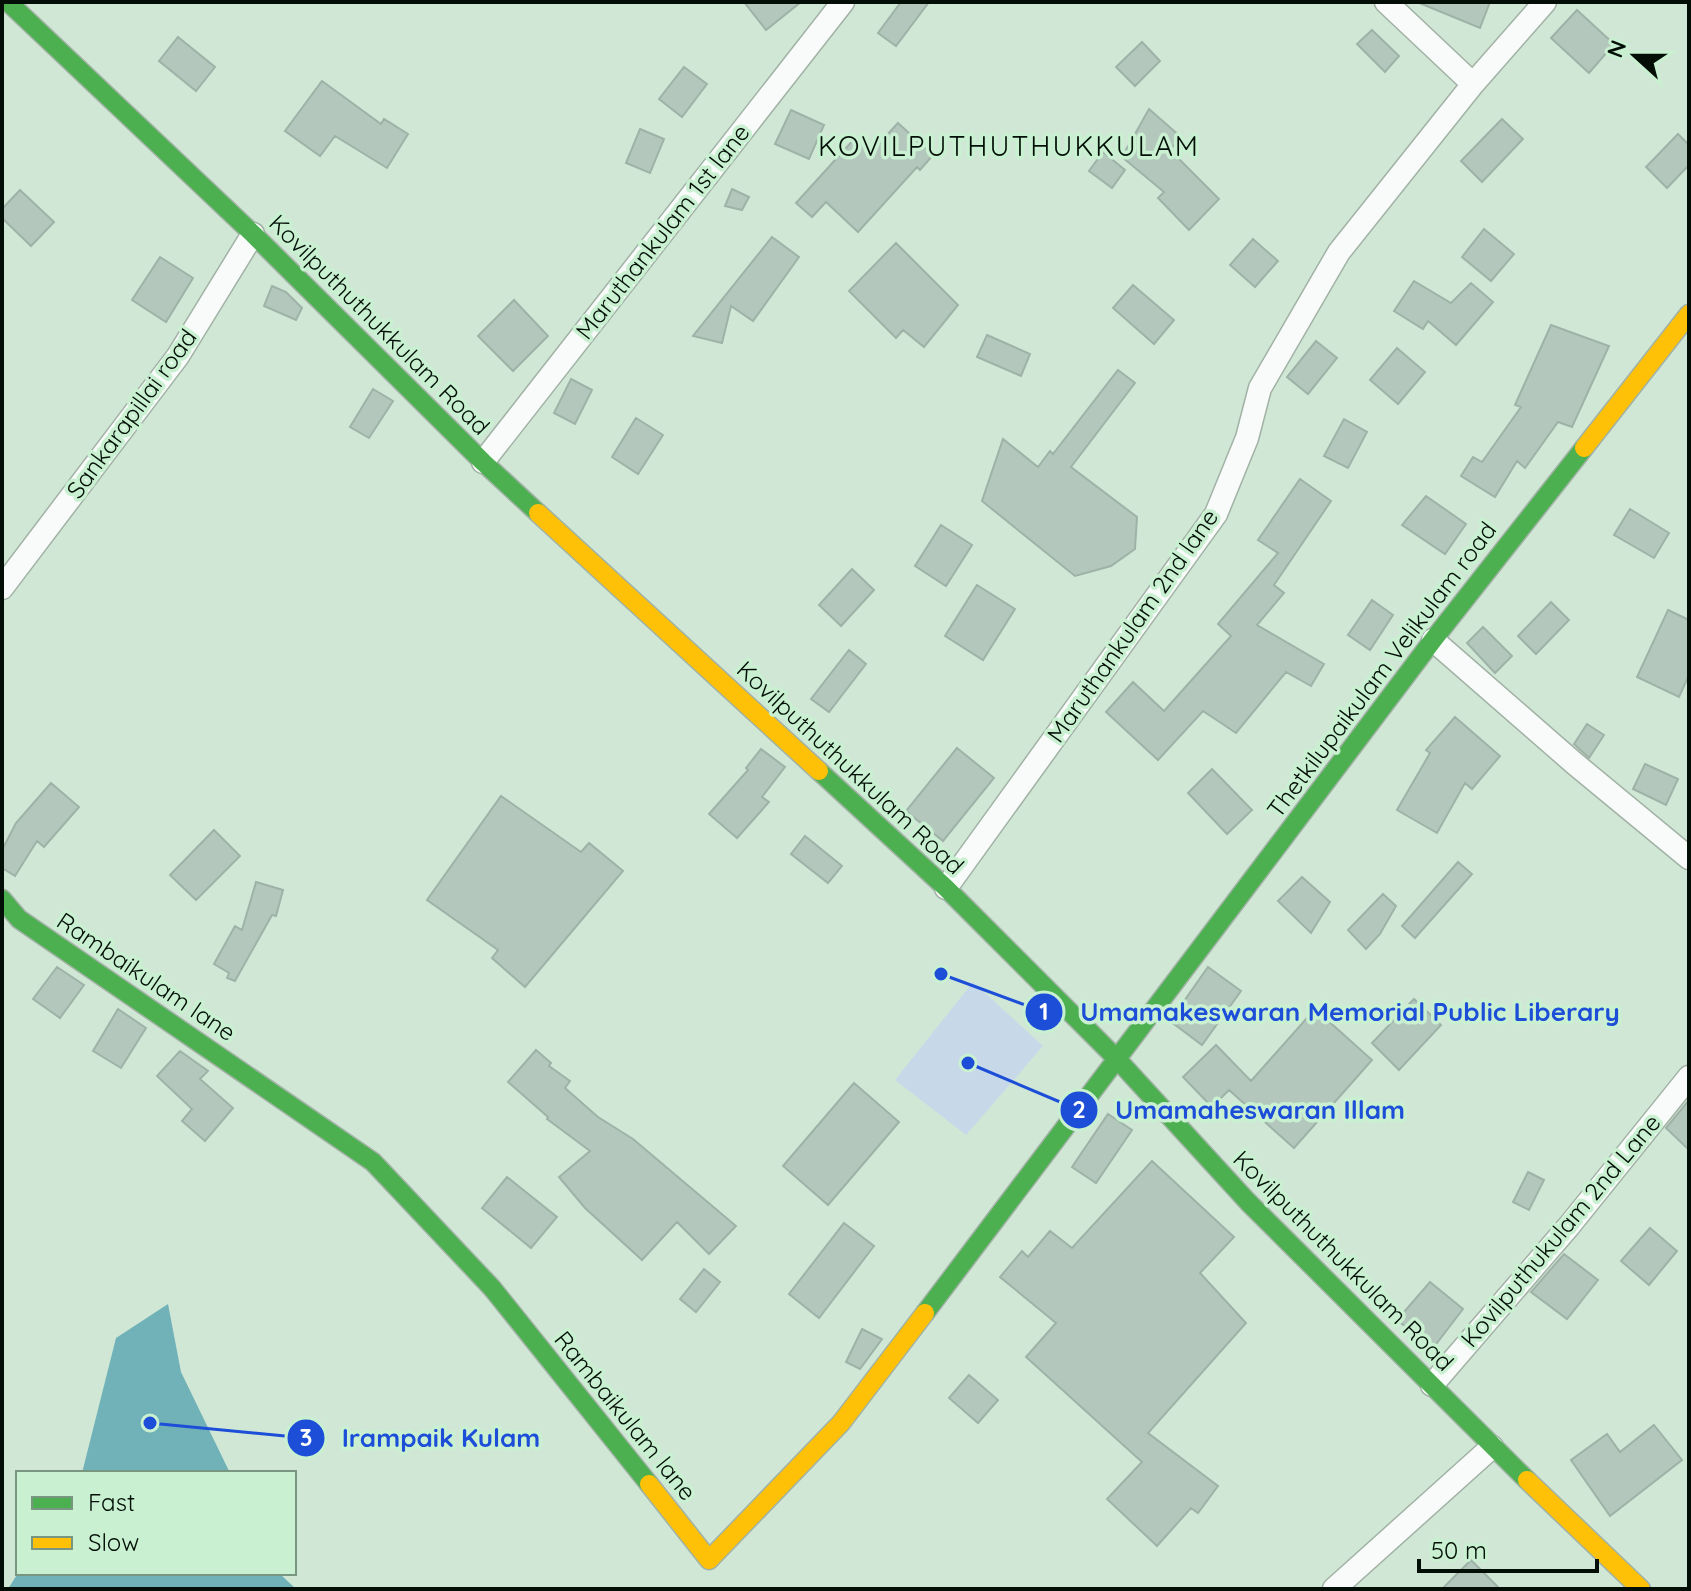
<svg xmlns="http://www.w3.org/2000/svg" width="1691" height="1591" viewBox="0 0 1691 1591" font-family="Quicksand,sans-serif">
	<rect width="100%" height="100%" fill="#d1e7d6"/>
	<!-- green -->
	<path fill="#c7d9e8" d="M 973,982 L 1043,1046 L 966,1135 L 895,1080 Z"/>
	<!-- water -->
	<path fill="#70b2b7" d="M 168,1304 L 181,1372 L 230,1473 L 82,1473 L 116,1338 Z
		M 18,1573 L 279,1573 L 296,1589 L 8,1589 Z"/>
	<!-- building -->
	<path fill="#b4c7bc" stroke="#9eb2a7" stroke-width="2" d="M 744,2 L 801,2 L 766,30 Z
		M 901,2 L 929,2 L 896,46 L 878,33 Z
		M 1417,2 L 1490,2 L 1480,28 Z
		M 1577,10 L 1614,44 L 1589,73 L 1551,38 Z
		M 1372,30 L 1399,56 L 1385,72 L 1357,44 Z
		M 178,37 L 215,67 L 196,91 L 159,61 Z
		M 1142,42 L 1160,61 L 1135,86 L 1116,67 Z
		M 684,67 L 707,84 L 682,117 L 659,99 Z
		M 322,81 L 381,124 L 384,119 L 408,134 L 387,168 L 335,136 L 320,156 L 285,131 Z
		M 1149,109 L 1181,137 L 1170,150 L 1219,199 L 1189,230 L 1158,198 L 1164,192 L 1122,157 Z
		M 791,110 L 824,125 L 809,159 L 775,144 Z
		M 1502,119 L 1523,139 L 1482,182 L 1461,161 Z
		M 898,123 L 933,155 L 920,170 L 917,167 L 858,232 L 826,202 L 812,217 L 796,203 L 856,137 L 872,151 Z
		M 640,129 L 664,139 L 650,173 L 626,163 Z
		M 1678,134 L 1689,145 L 1689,165 L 1667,188 L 1646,167 Z
		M 1103,152 L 1125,170 L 1112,188 L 1089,171 Z
		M 732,189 L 749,197 L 742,210 L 725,206 Z
		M 20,190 L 54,222 L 31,246 L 2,218 L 2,209 Z
		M 1484,229 L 1514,254 L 1491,281 L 1462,257 Z
		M 772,237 L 799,257 L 753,321 L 731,306 L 722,343 L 693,336 Z
		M 1253,239 L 1278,261 L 1255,287 L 1230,265 Z
		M 896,243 L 958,305 L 924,347 L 903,330 L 896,338 L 849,291 Z
		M 160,257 L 193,278 L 166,322 L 132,300 Z
		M 1414,281 L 1451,303 L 1471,283 L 1493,302 L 1456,345 L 1428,321 L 1423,329 L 1394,311 Z
		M 1133,285 L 1174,320 L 1154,344 L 1113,308 Z
		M 272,286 L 286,292 L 302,308 L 296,320 L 264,306 Z
		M 514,300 L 548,336 L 513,371 L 478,336 Z
		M 1551,325 L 1609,346 L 1572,427 L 1558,422 L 1525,468 L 1517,461 L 1495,497 L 1461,476 L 1473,457 L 1482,462 L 1521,407 L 1515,405 Z
		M 987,335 L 1030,354 L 1021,376 L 977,357 Z
		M 1316,341 L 1337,358 L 1308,394 L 1287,377 Z
		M 1397,348 L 1425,372 L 1398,404 L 1370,380 Z
		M 1118,370 L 1135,383 L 1071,467 L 1137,517 L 1135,549 L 1111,566 L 1075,576 L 982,501 L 1003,439 L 1038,467 L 1050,451 L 1053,454 Z
		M 571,379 L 592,390 L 575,424 L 554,413 Z
		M 373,389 L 393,401 L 369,438 L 350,427 Z
		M 636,418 L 663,435 L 638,474 L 612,457 Z
		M 1344,419 L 1367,432 L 1348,468 L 1324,456 Z
		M 1300,479 L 1331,501 L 1274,585 L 1284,593 L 1257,625 L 1324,664 L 1311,686 L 1286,672 L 1236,733 L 1203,711 L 1158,760 L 1106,712 L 1133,682 L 1164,711 L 1231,636 L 1218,624 L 1278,553 L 1258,540 Z
		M 1426,496 L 1466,524 L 1445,554 L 1402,525 Z
		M 1630,509 L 1669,533 L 1654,558 L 1614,535 Z
		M 941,525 L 972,545 L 946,586 L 915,566 Z
		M 852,569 L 874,590 L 841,626 L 819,605 Z
		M 977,585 L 1015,609 L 983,660 L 945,636 Z
		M 1372,600 L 1393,615 L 1370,650 L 1348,635 Z
		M 1551,602 L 1569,620 L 1536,654 L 1518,636 Z
		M 1668,610 L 1689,620 L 1689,675 L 1679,697 L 1637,677 Z
		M 1483,627 L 1512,656 L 1495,673 L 1467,643 Z
		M 849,650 L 866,664 L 829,712 L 811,699 Z
		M 1455,717 L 1500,756 L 1472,789 L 1465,783 L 1437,833 L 1397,810 L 1430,753 L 1426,750 Z
		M 1587,724 L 1604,735 L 1589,758 L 1574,744 Z
		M 957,748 L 994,778 L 943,841 L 906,811 Z
		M 761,749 L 785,767 L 762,797 L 769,802 L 737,838 L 709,814 L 748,770 L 746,768 Z
		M 1645,764 L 1678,779 L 1666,805 L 1633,789 Z
		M 1212,769 L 1252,810 L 1227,834 L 1188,793 Z
		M 51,783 L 79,807 L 44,847 L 37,841 L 15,876 L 2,868 L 2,850 L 16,823 Z
		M 501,796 L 581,852 L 589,843 L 623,871 L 525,987 L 492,958 L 498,950 L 427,900 Z
		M 214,830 L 240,856 L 196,900 L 170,875 Z
		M 805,836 L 842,866 L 828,883 L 791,854 Z
		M 1458,862 L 1472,874 L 1415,938 L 1402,926 Z
		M 1302,877 L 1330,902 L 1311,933 L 1278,901 Z
		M 256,882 L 283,890 L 276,916 L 272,915 L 235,981 L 227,978 L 229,973 L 214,964 L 235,926 L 242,930 Z
		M 1383,894 L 1396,906 L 1380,934 L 1366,949 L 1348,930 Z
		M 57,967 L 84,985 L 60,1018 L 33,999 Z
		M 1208,967 L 1241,991 L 1202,1045 L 1170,1021 Z
		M 1414,999 L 1441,1025 L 1399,1070 L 1372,1043 Z
		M 118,1009 L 146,1028 L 121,1068 L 93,1051 Z
		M 1315,1009 L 1372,1060 L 1294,1148 L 1229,1090 L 1212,1107 L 1183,1077 L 1216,1045 L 1251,1081 Z
		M 536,1050 L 551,1063 L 549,1066 L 570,1081 L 565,1088 L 598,1117 L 633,1139 L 736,1226 L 709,1254 L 677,1222 L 642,1260 L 585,1208 L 559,1177 L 590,1151 L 547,1119 L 548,1117 L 508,1082 Z
		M 180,1051 L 208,1071 L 200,1079 L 233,1108 L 205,1141 L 182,1121 L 192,1109 L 157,1076 Z
		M 854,1083 L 899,1122 L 828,1205 L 783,1166 Z
		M 1689,1100 L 1689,1150 L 1666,1128 Z
		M 1108,1114 L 1132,1130 L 1096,1183 L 1072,1167 Z
		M 1152,1161 L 1234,1237 L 1200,1273 L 1246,1323 L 1148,1433 L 1218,1486 L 1198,1513 L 1191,1508 L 1157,1546 L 1107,1499 L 1142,1462 L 1026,1357 L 1056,1323 L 1000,1277 L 1022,1251 L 1028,1257 L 1050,1231 L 1072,1248 Z
		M 1528,1172 L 1544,1180 L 1529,1210 L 1513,1202 Z
		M 507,1177 L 557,1217 L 531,1248 L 482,1208 Z
		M 844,1223 L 874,1246 L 819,1318 L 789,1294 Z
		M 1650,1228 L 1677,1251 L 1649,1285 L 1621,1261 Z
		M 1564,1254 L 1598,1280 L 1567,1319 L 1531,1292 Z
		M 704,1269 L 720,1282 L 696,1312 L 680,1299 Z
		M 1430,1282 L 1463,1309 L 1433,1348 L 1397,1320 Z
		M 862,1329 L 882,1339 L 860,1369 L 846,1362 Z
		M 969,1375 L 998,1400 L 978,1423 L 949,1398 Z
		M 1654,1425 L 1682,1460 L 1610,1516 L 1571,1460 L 1607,1434 L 1620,1452 Z
		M 1471,1560 L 1500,1589 L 1442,1589 Z"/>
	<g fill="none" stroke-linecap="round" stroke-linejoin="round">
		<!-- street casing -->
		<g stroke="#a1b2a5" stroke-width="25">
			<path id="street" d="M 1386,2 L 1473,84
				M 483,462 L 843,2
				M 2,588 L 178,356 L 253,234
				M 1433,640 L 1574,763 L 1689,858
				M 946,888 L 1216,514 L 1247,438 L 1260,388 L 1339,252 L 1473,84 L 1545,2
				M 1432,1385 L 1569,1226 L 1689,1077
				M 1334,1589 L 1492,1447"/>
		</g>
		<!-- fast casing -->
		<g stroke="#a1b2a5" stroke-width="21">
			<path id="fast" d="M 8,2 L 253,234 L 483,462 L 538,513
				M 819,771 L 946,888 L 1117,1059 L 1248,1202 L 1527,1480
				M 2,899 L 19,919 L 373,1162 L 492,1288 L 649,1484
				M 925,1313 L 1433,640 L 1584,448"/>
		</g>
		<!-- slow casing -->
		<g stroke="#a1b2a5" stroke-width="21">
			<path id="slow" d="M 1584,448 L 1689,314
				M 538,513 L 819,771
				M 1527,1480 L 1641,1589
				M 649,1484 L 709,1560 L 841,1423 L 925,1313"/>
		</g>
		<!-- street -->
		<use href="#street" stroke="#f8fbf9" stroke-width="22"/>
		<!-- fast -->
		<use href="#fast" stroke="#4caf50" stroke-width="18"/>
		<!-- slow -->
		<use href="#slow" stroke="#ffc107" stroke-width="18"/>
	</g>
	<g text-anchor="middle" stroke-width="7" stroke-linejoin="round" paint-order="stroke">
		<!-- street labels -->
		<g font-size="24" fill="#030f06" stroke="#c8f0d1">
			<text transform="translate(663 232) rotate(-52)" y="8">Maruthankulam 1st lane</text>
			<text transform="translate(379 325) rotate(45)" y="8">Kovilputhuthukkulam Road</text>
			<text transform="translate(132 414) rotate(-54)" y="8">Sankarapillai road</text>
			<text transform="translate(1133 626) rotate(-55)" y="8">Maruthankulam 2nd lane</text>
			<text transform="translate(1382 670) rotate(-53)" y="8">Thetkilupaikulam Velikulam road</text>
			<text transform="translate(850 768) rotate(43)" y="8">Kovilputhuthukkulam Road</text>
			<text transform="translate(146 977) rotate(34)" y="8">Rambaikulam lane</text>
			<text transform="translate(1561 1231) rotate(-50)" y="8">Kovilputhukulam 2nd Lane</text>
			<text transform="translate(1343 1261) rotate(45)" y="8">Kovilputhuthukkulam Road</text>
			<text transform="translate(625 1416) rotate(51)" y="8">Rambaikulam lane</text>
		</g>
		<!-- quarter labels -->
		<g font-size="28" letter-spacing="2" fill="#030f06" stroke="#c8f0d1">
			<text x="1009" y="156">KOVILPUTHUTHUKKULAM</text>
		</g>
	</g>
	<!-- callouts -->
	<path fill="none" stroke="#1d4ed8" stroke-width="3" d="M941 974L1044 1012M968 1063L1079 1110M150 1423L306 1438"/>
	<g fill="#1d4ed8" stroke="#c8f0d1" stroke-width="3">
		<circle cx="941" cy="974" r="8"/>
		<circle cx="968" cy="1063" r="8"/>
		<circle cx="150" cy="1423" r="8"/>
		<circle cx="1044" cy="1012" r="20"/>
		<circle cx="1079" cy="1110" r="20"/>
		<circle cx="306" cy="1438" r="20"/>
	</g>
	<g font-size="24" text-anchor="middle" font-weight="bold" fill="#fff">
		<text x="1044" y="1020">1</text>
		<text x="1079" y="1118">2</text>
		<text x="306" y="1446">3</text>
	</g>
	<g font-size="26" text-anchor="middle" font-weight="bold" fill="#1d4ed8" stroke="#c8f0d1" stroke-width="7" stroke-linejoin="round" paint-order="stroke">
		<text x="1350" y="1021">Umamakeswaran Memorial Public Liberary</text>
		<text x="1260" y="1119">Umamaheswaran Illam</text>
		<text x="441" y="1447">Irampaik Kulam</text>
	</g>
	<!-- border -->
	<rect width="1691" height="1591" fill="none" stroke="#030f06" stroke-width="8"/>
	<!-- legend -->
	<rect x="16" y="1471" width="280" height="104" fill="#c8f0d1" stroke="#799680" stroke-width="2"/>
	<rect x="32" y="1497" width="40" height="12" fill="#4caf50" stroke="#799680" stroke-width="2"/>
	<text x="88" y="1511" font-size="24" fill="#030f06">Fast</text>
	<rect x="32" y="1537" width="40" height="12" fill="#ffc107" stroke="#799680" stroke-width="2"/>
	<text x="88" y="1551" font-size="24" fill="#030f06">Slow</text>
	<!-- north arrow -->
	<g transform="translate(1635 56) rotate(291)" stroke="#c8f0d1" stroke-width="6" paint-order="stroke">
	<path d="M0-6L14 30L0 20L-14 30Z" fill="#030f06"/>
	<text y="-12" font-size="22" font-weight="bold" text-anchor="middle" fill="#030f06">N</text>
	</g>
	<!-- scale -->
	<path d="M1419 1559v12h178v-12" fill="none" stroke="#030f06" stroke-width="4"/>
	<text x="1431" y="1559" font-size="24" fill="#030f06" stroke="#c8f0d1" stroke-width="6" paint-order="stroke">50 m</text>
</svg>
